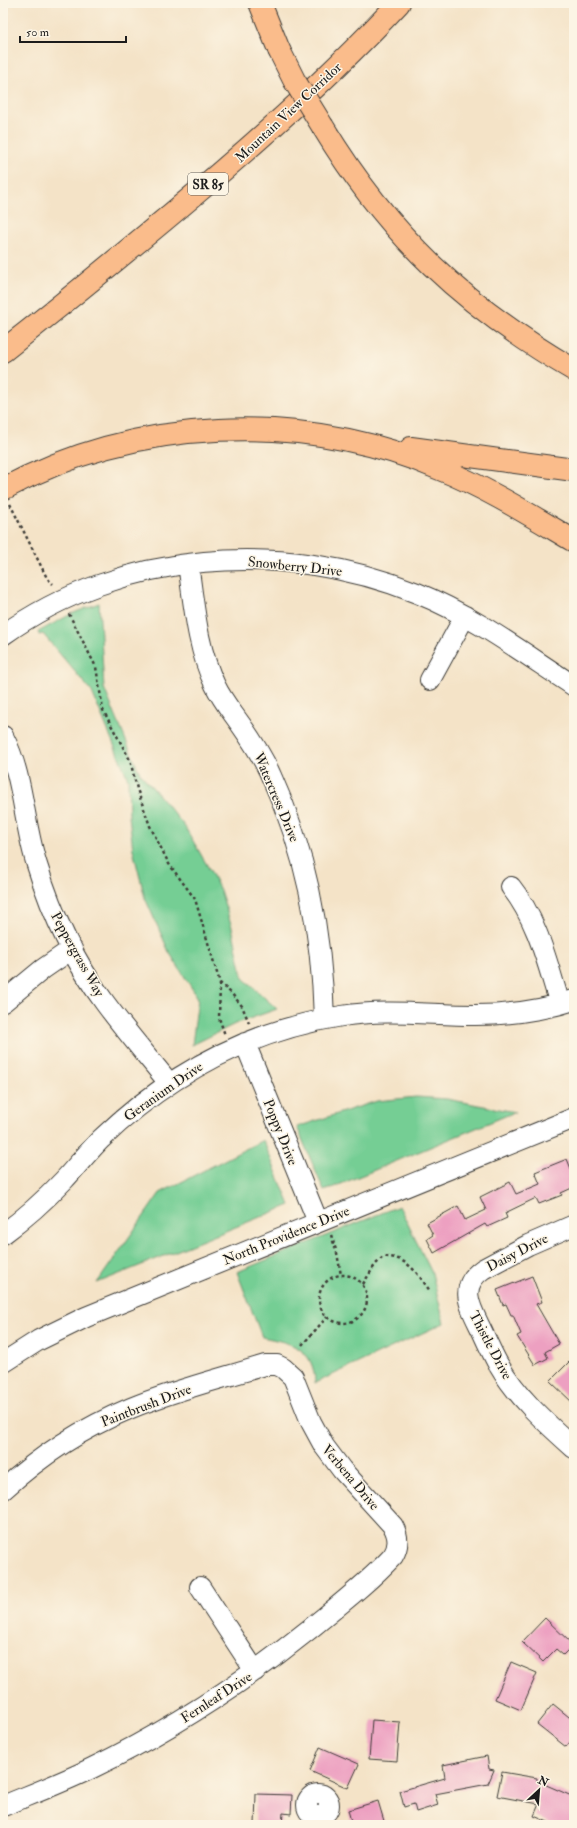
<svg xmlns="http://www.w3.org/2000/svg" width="577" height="1828" viewBox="0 0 577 1828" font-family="'IM FELL Double Pica',serif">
	<rect width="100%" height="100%" fill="#fcf5e5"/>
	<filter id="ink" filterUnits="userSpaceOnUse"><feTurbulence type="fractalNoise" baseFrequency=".025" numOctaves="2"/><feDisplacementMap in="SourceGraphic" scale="8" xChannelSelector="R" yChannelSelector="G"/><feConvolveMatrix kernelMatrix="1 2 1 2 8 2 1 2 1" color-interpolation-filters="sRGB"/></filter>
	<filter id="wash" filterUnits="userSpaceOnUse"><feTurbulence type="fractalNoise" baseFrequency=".012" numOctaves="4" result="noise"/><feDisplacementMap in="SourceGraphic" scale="16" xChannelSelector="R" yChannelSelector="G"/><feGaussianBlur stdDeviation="0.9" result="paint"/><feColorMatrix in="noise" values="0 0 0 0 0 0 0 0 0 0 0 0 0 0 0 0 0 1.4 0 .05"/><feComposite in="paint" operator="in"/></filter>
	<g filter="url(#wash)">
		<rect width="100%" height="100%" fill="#f4e3c7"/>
		<!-- green -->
		<path fill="#75ce94" stroke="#487558" d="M 99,603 L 104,688 L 137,767 L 140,773 L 159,795 L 185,827 L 211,872 L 220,890 L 232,927 L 243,978 L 277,1009 L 235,1024 L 192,1045 L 198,998 L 169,952 L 145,898 L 133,850 L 129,816 L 128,779 L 92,692 L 43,634 L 39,635 L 38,632 L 71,614 Z
			M 416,1097 L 447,1099 L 515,1112 L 324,1191 L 297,1127 L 377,1101 Z
			M 263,1140 L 290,1205 L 97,1283 L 160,1193 Z
			M 399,1206 L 432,1273 L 444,1323 L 315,1383 C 314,1348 292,1343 262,1337 L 237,1272 Z"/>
		<g id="blocks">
			<!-- building -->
			<path fill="#eda0c1" d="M 567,1159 L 574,1176 L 574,1185 L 571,1187 L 572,1188 L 561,1193 L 562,1195 L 539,1204 L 536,1198 L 505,1213 L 507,1218 L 487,1227 L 485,1224 L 434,1253 L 427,1239 L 433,1235 L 427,1223 L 458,1206 L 465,1220 L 486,1210 L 480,1197 L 510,1182 L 516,1194 L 540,1184 L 535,1172 Z
				M 532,1276 L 542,1302 L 536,1304 L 559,1344 L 545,1352 L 548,1358 L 535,1365 L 517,1336 L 521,1334 L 513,1315 L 511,1315 L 506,1304 L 503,1305 L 497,1290 Z
				M 574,1357 L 574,1404 L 550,1381 Z
				M 545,1618 L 573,1645 L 563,1655 L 556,1649 L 543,1662 L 522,1642 Z
				M 511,1662 L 537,1673 L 521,1710 L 495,1699 Z
				M 553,1704 L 574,1721 L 574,1737 L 566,1747 L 537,1724 Z
				M 372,1720 L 400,1722 L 397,1761 L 369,1759 Z
				M 320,1747 L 359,1764 L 348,1788 L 310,1771 Z
				M 487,1756 L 489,1769 L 494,1770 L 488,1784 L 435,1794 L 438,1805 L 416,1812 L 414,1804 L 404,1807 L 400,1791 L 445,1778 L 443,1765 Z
				M 502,1772 L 537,1778 L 537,1781 L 574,1797 L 574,1825 L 555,1825 L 534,1816 L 539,1804 L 497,1796 Z
				M 256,1794 L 292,1795 L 291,1814 L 283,1813 L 282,1825 L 255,1825 Z
				M 378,1801 L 384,1821 L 371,1825 L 352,1825 L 348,1810 Z"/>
		</g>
	</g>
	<g filter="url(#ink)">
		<use href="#blocks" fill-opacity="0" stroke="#3c3a36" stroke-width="1"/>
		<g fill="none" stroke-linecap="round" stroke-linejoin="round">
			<!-- minor casing -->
			<g stroke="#3c3a36" stroke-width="22">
				<path id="minor" d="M 188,564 C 194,604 197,648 215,685 C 222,700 232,712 241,725 C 253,742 264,759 272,778 C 307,854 322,936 324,1019
					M 3,635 C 121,550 284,539 417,593 C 474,616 523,653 574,686
					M 430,680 L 465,616
					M 3,736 C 24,776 23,822 37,865 C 52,914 74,961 105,1003 C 125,1030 148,1057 169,1083
					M 511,887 C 538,921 547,963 560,1004
					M 3,1002 L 43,969 L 72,949
					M 245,1043 L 318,1222
					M 574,1225 L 528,1245 L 483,1269 C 457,1287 471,1308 482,1331 C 487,1342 492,1353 498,1364 C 517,1397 546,1423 574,1448
					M 3,1234 C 25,1218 45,1200 64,1180 C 76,1167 88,1152 101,1139 C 170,1073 248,1031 342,1016 C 387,1009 430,1015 475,1015 C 508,1015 543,1010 574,1000
					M 3,1363 L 39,1340 L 86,1317 L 574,1118
					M 3,1490 C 41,1455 83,1428 131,1408 C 174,1390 220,1379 265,1365 L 277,1365 L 283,1368 L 293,1377 L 311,1422 L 324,1446 L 342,1470 L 393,1526 C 399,1537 399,1546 393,1556 C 369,1582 339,1605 311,1628 C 243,1683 169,1731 90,1769 C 61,1783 32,1794 3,1806
					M 200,1587 L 255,1671
					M307 1805a11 11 0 1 1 22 0a11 11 0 1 1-22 0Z"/>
			</g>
			<!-- highway casing -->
			<g stroke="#3c3a36" stroke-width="24">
				<path id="highway" d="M 260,3 L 279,50
					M 323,127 C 389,236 464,306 574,370
					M 3,351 C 45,318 87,284 128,250 C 223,172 315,93 399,3
					M 411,448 L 574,470
					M 3,489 C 137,417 301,410 440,469 C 487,488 530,515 574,541"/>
			</g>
			<!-- path -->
			<path stroke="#3c3a36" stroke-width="2.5" stroke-dasharray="3 3" stroke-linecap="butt" d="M 10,504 L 47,578 L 53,584
				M 69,614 L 96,667 L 103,710 L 130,760 L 137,789 L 150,826 L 169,864 L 195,899 L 220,983 L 231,993 L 242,1006 L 250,1025
				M 220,983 L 219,1018 L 225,1035
				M 331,1235 L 337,1253 L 341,1275
				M319 1299a24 24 0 1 1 48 0a24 24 0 1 1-48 0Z
				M 363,1284 L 375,1265 L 383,1257 C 406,1255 418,1274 430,1291
				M 302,1345 L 327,1317"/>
			<!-- minor -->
			<use href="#minor" stroke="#fff" stroke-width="20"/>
			<!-- highway -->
			<use href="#highway" stroke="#fabc8b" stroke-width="22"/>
			<!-- highway-bridge casing -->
			<g stroke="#3c3a36" stroke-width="24" stroke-linecap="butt">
				<path id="highway-bridge" d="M 279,50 L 294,80 L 323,127"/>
			</g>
			<!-- highway-bridge -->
			<use href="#highway-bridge" stroke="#fabc8b" stroke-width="22"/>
		</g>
	</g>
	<g text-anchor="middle" stroke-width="3" stroke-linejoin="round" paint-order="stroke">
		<!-- shield labels -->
		<rect fill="#fcf5e5" stroke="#5f5d58" stroke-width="1" x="188" y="173" width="40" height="22" rx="3"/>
		<g font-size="13" font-weight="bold" fill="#1c1c1c">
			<text x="208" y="189">SR 85</text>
		</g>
		<!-- street labels -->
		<g font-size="14" fill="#1c1c1c" stroke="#fcf5e5">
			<text transform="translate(288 112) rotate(-43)" y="5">Mountain View Corridor</text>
			<text transform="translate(295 566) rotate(6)" y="5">Snowberry Drive</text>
			<text transform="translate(277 797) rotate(67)" y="5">Watercress Drive</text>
			<text transform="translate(78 954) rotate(61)" y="5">Peppergrass Way</text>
			<text transform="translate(163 1091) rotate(-35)" y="5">Geranium Drive</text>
			<text transform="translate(281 1132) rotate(68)" y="5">Poppy Drive</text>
			<text transform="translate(286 1235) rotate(-22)" y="5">North Providence Drive</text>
			<text transform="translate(517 1252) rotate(-27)" y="5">Daisy Drive</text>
			<text transform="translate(491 1345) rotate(62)" y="5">Thistle Drive</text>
			<text transform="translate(146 1405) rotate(-21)" y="5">Paintbrush Drive</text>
			<text transform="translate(351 1477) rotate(50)" y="5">Verbena Drive</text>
			<text transform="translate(216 1697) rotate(-33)" y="5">Fernleaf Drive</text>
		</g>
	</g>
	<!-- margin -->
	<rect width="577" height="1828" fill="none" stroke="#fcf5e5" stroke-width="16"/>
	<!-- north arrow -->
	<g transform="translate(539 1790) rotate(26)" stroke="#fcf5e5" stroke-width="3" paint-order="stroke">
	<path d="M0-3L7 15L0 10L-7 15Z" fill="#1c1c1c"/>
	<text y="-6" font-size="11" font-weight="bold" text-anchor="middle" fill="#1c1c1c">N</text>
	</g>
	<!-- scale -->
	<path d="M20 36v6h106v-6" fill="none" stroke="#1c1c1c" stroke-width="2"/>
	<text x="26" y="36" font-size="12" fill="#1c1c1c" stroke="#fcf5e5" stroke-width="3" paint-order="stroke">50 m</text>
</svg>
